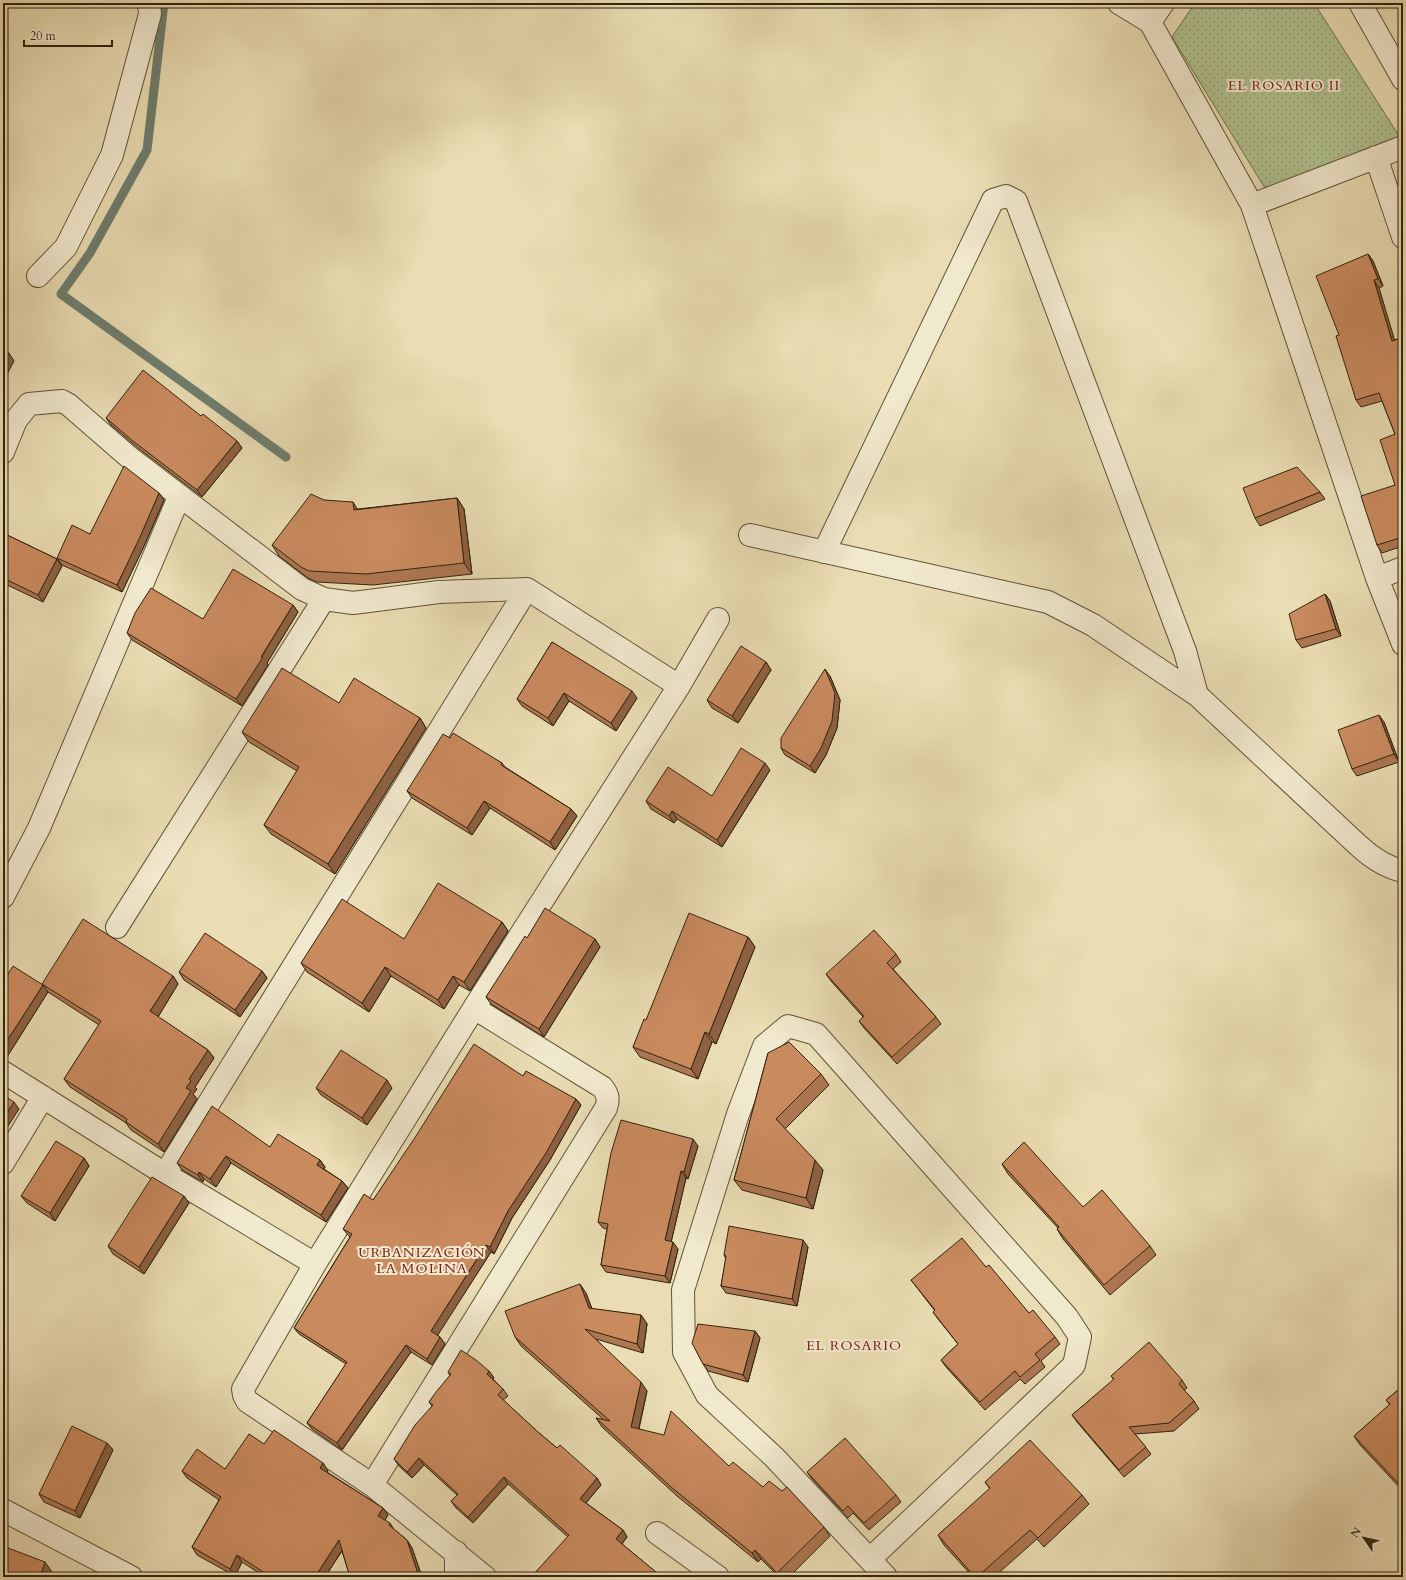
<svg xmlns="http://www.w3.org/2000/svg" width="1406" height="1580" viewBox="0 0 1406 1580" font-family="Cardo,serif">
	<defs>
		<pattern id="park-dots" width="8" height="8" patternUnits="userSpaceOnUse"><rect width="8" height="8" fill="#b1c291"/><path d="M2 2h.1M6 6h.1" fill="none" stroke="#99a67c" stroke-width="1.8" stroke-linecap="round"/></pattern>
	</defs>
	<rect width="100%" height="100%" fill="#eaddb3"/>
	<filter id="stains"><feTurbulence type="fractalNoise" baseFrequency=".005" numOctaves="4"/><feColorMatrix values="0 0 0 0 .2 0 0 0 0 .09 0 0 0 0 .02 0 0 0 .5 -.17"/></filter>
	<radialGradient id="worn" r=".72"><stop offset=".6" stop-color="#630" stop-opacity="0"/><stop offset="1" stop-color="#630" stop-opacity=".3"/></radialGradient>
	<!-- park -->
	<path fill="url(#park-dots)" stroke="#717250" d="M 1195,3 L 1314,3 L 1403,142 L 1268,193 L 1172,37 Z"/>
	<g fill="none" stroke-linecap="round" stroke-linejoin="round">
		<!-- stream -->
		<path stroke="#6f7e6f" stroke-width="9" d="M 164,3 L 147,150 L 90,253 L 61,294 L 286,457"/>
		<!-- minor casing -->
		<g stroke="#5f5237" stroke-width="24">
			<path id="minor" d="M 1119,3 L 1150,22 L 1252,205 L 1377,578 L 1403,644
				M 1360,3 L 1403,79
				M 1150,22 L 1163,3
				M 1376,157 L 1403,237
				M 1252,205 L 1403,147
				M 38,276 L 66,247 L 112,155 L 150,14 L 149,3
				M 3,452 L 16,420 L 29,404 L 62,401 L 69,405 L 130,458 L 302,589 L 324,599 L 353,603 L 439,592 L 527,589 L 679,686
				M 750,535 L 1048,602 L 1093,625 L 1197,695 L 1359,846 C 1372,858 1385,867 1403,871
				M 824,552 L 993,200 L 1006,196 L 1016,201 L 1185,651 L 1197,695
				M 1377,578 L 1403,568
				M 3,897 L 39,828 L 179,497
				M 117,927 L 324,599
				M 474,1008 L 679,686 L 718,619
				M 3,1072 L 165,1174 L 315,1264
				M 3,1163 L 43,1097
				M 165,1174 L 527,589
				M 372,1485 L 606,1108 C 609,1099 608,1094 602,1087 L 474,1008 L 315,1264 L 243,1389 L 244,1395 L 247,1401 L 372,1485 L 485,1577
				M 3,1510 L 131,1577
				M 657,1533 L 718,1577
				M 456,1552 L 456,1577
				M 870,1559 L 1074,1365 L 1080,1337 L 1067,1317 L 816,1034 L 788,1026 L 764,1046 L 738,1114 L 683,1290 L 684,1352 L 707,1395 L 774,1457 L 886,1577"/>
		</g>
		<!-- minor -->
		<use href="#minor" stroke="#f1e9ce" stroke-width="22"/>
	</g>
	<!-- wall -->
	<path fill="#ad7751" stroke="#31230e" d="M 1368,254 L 1373,261 L 1383,286 L 1379,288 L 1394,340 L 1401,338 L 1403,341 L 1403,546 L 1382,553 L 1377,545 L 1395,485 L 1395,434 L 1382,401 L 1361,407 L 1356,400 L 1339,335 Z
		M 201,416 L 237,441 L 242,448 L 202,497 L 138,448 L 111,425 L 106,418 Z
		M 1320,492 L 1325,499 L 1260,526 L 1255,518 Z
		M 159,493 L 164,500 L 145,544 L 122,592 L 62,565 L 57,558 L 90,534 Z
		M 457,498 L 464,509 L 472,574 L 373,585 L 317,582 L 308,578 L 279,556 L 272,545 L 324,500 L 358,509 Z
		M 3,533 L 57,559 L 62,566 L 43,602 L 3,583 Z
		M 1325,594 L 1330,601 L 1341,636 L 1302,648 L 1296,640 Z
		M 293,605 L 298,612 L 267,663 L 268,665 L 242,706 L 132,640 L 127,633 L 203,619 Z
		M 552,642 L 637,698 L 616,731 L 569,701 L 553,726 L 522,706 L 517,699 Z
		M 766,662 L 771,670 L 738,723 L 712,708 L 707,700 Z
		M 830,676 L 840,700 L 837,728 L 826,755 L 815,773 L 785,755 L 781,748 Z
		M 339,703 L 420,718 L 426,728 L 335,874 L 271,834 L 264,825 L 297,771 L 249,742 L 242,732 Z
		M 1384,722 L 1399,762 L 1357,776 L 1352,769 Z
		M 450,738 L 502,763 L 505,767 L 571,809 L 577,816 L 555,850 L 490,808 L 472,835 L 412,798 L 407,791 Z
		M 770,770 L 722,847 L 677,819 L 674,823 L 651,809 L 646,801 L 712,796 Z
		M 502,922 L 508,931 L 470,991 L 459,985 L 444,1009 L 391,976 L 369,1012 L 307,972 L 301,963 L 404,939 Z
		M 748,937 L 755,947 L 716,1044 L 712,1042 L 698,1079 L 640,1057 L 633,1047 L 646,1020 Z
		M 527,938 L 595,939 L 600,947 L 544,1037 L 491,1004 L 486,997 Z
		M 896,954 L 901,962 L 893,969 L 936,1017 L 941,1024 L 897,1064 L 864,1028 L 859,1021 L 863,1017 L 831,981 L 826,974 Z
		M 262,971 L 267,978 L 240,1017 L 184,980 L 179,972 Z
		M 173,976 L 178,984 L 158,1017 L 208,1050 L 214,1058 L 195,1087 L 197,1089 L 193,1094 L 197,1099 L 164,1152 L 131,1130 L 126,1123 L 70,1087 L 64,1079 L 99,1025 L 48,992 L 5,1060 L 3,1060 L 3,982 L 43,985 L 42,984 Z
		M 768,1053 L 821,1074 L 829,1085 L 785,1129 L 823,1170 L 813,1209 L 742,1190 L 734,1180 Z
		M 523,1076 L 576,1099 L 581,1105 L 550,1160 L 512,1218 L 494,1254 L 491,1252 L 437,1335 L 440,1337 L 445,1344 L 432,1365 L 411,1352 L 342,1450 L 312,1429 L 307,1423 L 346,1364 L 299,1334 L 294,1328 L 350,1237 L 348,1235 L 343,1229 L 373,1200 Z
		M 316,1088 L 392,1088 L 367,1125 L 321,1095 Z
		M 698,1146 L 688,1179 L 686,1178 L 671,1242 L 678,1249 L 670,1283 L 606,1272 L 601,1265 L 607,1229 L 603,1228 L 598,1222 Z
		M 270,1147 L 320,1160 L 325,1167 L 324,1169 L 342,1181 L 348,1188 L 326,1222 L 231,1163 L 216,1187 L 204,1179 L 203,1182 L 182,1170 L 177,1163 Z
		M 84,1158 L 89,1166 L 55,1221 L 27,1203 L 21,1196 Z
		M 1002,1164 L 1083,1207 L 1150,1246 L 1156,1255 L 1110,1295 L 1063,1239 L 1057,1229 L 1058,1228 L 1008,1174 Z
		M 184,1196 L 189,1203 L 144,1274 L 113,1254 L 108,1246 Z
		M 808,1247 L 797,1306 L 726,1293 L 721,1286 L 726,1259 L 724,1255 Z
		M 986,1267 L 1029,1313 L 1055,1337 L 1060,1344 L 1041,1361 L 1045,1367 L 1025,1384 L 1020,1379 L 985,1410 L 946,1367 L 941,1360 L 958,1344 L 938,1319 L 933,1312 L 935,1311 L 911,1280 Z
		M 586,1293 L 592,1309 L 641,1315 L 647,1324 L 643,1353 L 596,1339 L 647,1391 L 639,1429 L 729,1466 L 763,1487 L 824,1527 L 830,1536 L 789,1577 L 779,1577 L 761,1559 L 758,1562 L 677,1496 L 602,1427 L 596,1418 L 604,1420 L 521,1346 L 515,1337 Z
		M 755,1331 L 760,1338 L 748,1382 L 708,1371 L 703,1364 Z
		M 489,1371 L 494,1378 L 493,1379 L 503,1389 L 508,1396 L 503,1400 L 538,1432 L 557,1448 L 597,1478 L 601,1485 L 586,1503 L 623,1530 L 627,1537 L 622,1544 L 662,1577 L 535,1577 L 533,1575 L 568,1537 L 508,1484 L 473,1523 L 456,1508 L 451,1501 L 457,1495 L 424,1465 L 412,1478 L 399,1466 L 394,1459 L 432,1406 L 429,1402 L 450,1376 L 448,1372 Z
		M 1111,1376 L 1182,1380 L 1187,1388 L 1184,1390 L 1194,1401 L 1199,1409 L 1174,1431 L 1135,1434 L 1151,1454 L 1124,1477 L 1077,1422 L 1072,1415 L 1114,1380 Z
		M 1403,1386 L 1403,1491 L 1360,1445 L 1354,1436 L 1390,1405 L 1386,1400 Z
		M 107,1443 L 113,1450 L 80,1518 L 44,1502 L 39,1494 Z
		M 264,1444 L 323,1463 L 328,1471 L 327,1472 L 383,1508 L 388,1515 L 385,1520 L 395,1530 L 407,1540 L 412,1548 L 422,1577 L 350,1577 L 342,1551 L 325,1577 L 265,1577 L 242,1562 L 235,1576 L 197,1555 L 192,1547 L 219,1500 L 187,1478 L 182,1471 L 225,1469 Z
		M 807,1472 L 896,1495 L 901,1502 L 869,1530 L 853,1513 L 848,1518 L 812,1479 Z
		M 985,1482 L 1082,1495 L 1089,1504 L 1044,1547 L 1037,1539 L 994,1577 L 973,1577 L 944,1545 L 938,1535 L 990,1489 Z"/>
	<!-- shaded-wall -->
	<path fill="#8d6142" stroke="#31230e" d="M 1368,254 L 1373,261 L 1383,286 L 1378,279 Z
		M 1374,280 L 1379,288 L 1397,348 L 1392,341 Z
		M 9,353 L 14,361 L 3,382 L 3,365 Z
		M 237,441 L 242,448 L 202,497 L 197,490 Z
		M 159,493 L 164,500 L 145,544 L 122,592 L 117,585 Z
		M 457,498 L 464,509 L 472,574 L 464,563 Z
		M 353,502 L 360,513 L 354,510 Z
		M 57,559 L 62,566 L 43,602 L 38,595 Z
		M 1325,594 L 1330,601 L 1341,636 L 1336,629 Z
		M 293,605 L 298,612 L 267,663 L 268,665 L 242,706 L 236,699 Z
		M 766,662 L 771,670 L 738,723 L 732,716 Z
		M 825,669 L 830,676 L 840,700 L 837,728 L 826,755 L 815,773 L 810,766 Z
		M 632,691 L 637,698 L 616,731 L 611,723 Z
		M 564,693 L 569,701 L 553,726 L 548,718 Z
		M 1379,715 L 1384,722 L 1399,762 L 1394,754 Z
		M 420,718 L 426,728 L 335,874 L 328,864 Z
		M 765,763 L 770,770 L 722,847 L 717,840 Z
		M 484,801 L 490,808 L 472,835 L 467,828 Z
		M 571,809 L 577,816 L 555,850 L 550,842 Z
		M 672,811 L 677,819 L 674,823 L 669,816 Z
		M 502,922 L 508,931 L 470,991 L 464,982 Z
		M 748,937 L 755,947 L 716,1044 L 709,1034 Z
		M 595,939 L 600,947 L 544,1037 L 539,1029 Z
		M 385,967 L 391,976 L 369,1012 L 362,1003 Z
		M 262,971 L 267,978 L 240,1017 L 235,1010 Z
		M 173,976 L 178,984 L 156,1020 L 150,1011 Z
		M 453,976 L 459,985 L 444,1009 L 438,1000 Z
		M 43,985 L 48,992 L 5,1060 L 3,1057 L 3,1047 Z
		M 705,1032 L 712,1042 L 698,1079 L 691,1069 Z
		M 208,1050 L 214,1058 L 195,1087 L 197,1089 L 193,1094 L 197,1099 L 164,1152 L 158,1144 L 186,1088 L 189,1079 Z
		M 387,1080 L 392,1088 L 367,1125 L 362,1118 Z
		M 576,1099 L 581,1105 L 550,1160 L 512,1218 L 494,1254 L 490,1247 L 508,1211 Z
		M 14,1102 L 19,1109 L 3,1134 L 3,1119 Z
		M 693,1139 L 698,1146 L 688,1179 L 684,1172 Z
		M 226,1156 L 231,1163 L 216,1187 L 210,1179 Z
		M 84,1158 L 89,1166 L 55,1221 L 50,1213 Z
		M 320,1160 L 325,1167 L 322,1172 L 317,1165 Z
		M 815,1160 L 823,1170 L 813,1209 L 806,1198 Z
		M 681,1171 L 686,1178 L 670,1247 L 665,1240 Z
		M 199,1172 L 204,1179 L 203,1182 L 198,1175 Z
		M 342,1181 L 348,1188 L 326,1222 L 321,1215 Z
		M 184,1196 L 189,1203 L 144,1274 L 139,1267 Z
		M 803,1240 L 808,1247 L 797,1306 L 792,1299 Z
		M 673,1242 L 678,1249 L 670,1283 L 665,1276 Z
		M 486,1245 L 491,1252 L 436,1338 L 431,1331 Z
		M 580,1284 L 586,1293 L 595,1317 L 589,1308 Z
		M 641,1315 L 647,1324 L 643,1353 L 637,1344 Z
		M 755,1331 L 760,1338 L 748,1382 L 743,1375 Z
		M 440,1337 L 445,1344 L 432,1365 L 427,1359 Z
		M 406,1345 L 411,1352 L 342,1450 L 337,1443 Z
		M 489,1371 L 494,1378 L 492,1380 L 487,1374 Z
		M 641,1382 L 647,1391 L 637,1436 L 631,1427 Z
		M 107,1443 L 113,1450 L 80,1518 L 75,1511 Z
		M 419,1458 L 424,1465 L 412,1478 L 407,1472 Z
		M 323,1463 L 328,1471 L 325,1475 L 320,1468 Z
		M 504,1477 L 508,1484 L 473,1523 L 468,1517 Z
		M 597,1478 L 601,1485 L 584,1505 L 580,1499 Z
		M 383,1508 L 388,1515 L 383,1523 L 378,1516 Z
		M 390,1523 L 395,1531 L 389,1525 Z
		M 623,1530 L 627,1537 L 620,1546 L 616,1539 Z
		M 339,1540 L 344,1547 L 325,1577 L 315,1577 Z
		M 407,1540 L 412,1548 L 422,1577 L 419,1577 Z
		M 755,1550 L 761,1559 L 758,1562 L 752,1553 Z
		M 237,1555 L 242,1562 L 235,1576 L 230,1569 Z
		M 45,1562 L 52,1572 L 51,1577 L 40,1577 Z"/>
	<!-- building -->
	<path fill="#c98a5e" stroke="#31230e" d="M 1368,254 L 1378,279 L 1374,280 L 1392,341 L 1401,338 L 1403,345 L 1403,537 L 1377,545 L 1361,496 L 1395,485 L 1380,440 L 1395,434 L 1379,393 L 1356,400 L 1336,336 L 1339,335 L 1316,276 Z
		M 3,350 L 9,353 L 3,365 Z
		M 143,370 L 201,416 L 203,414 L 237,441 L 197,490 L 133,441 L 106,418 Z
		M 124,466 L 159,493 L 140,537 L 117,585 L 57,558 L 72,525 L 90,534 Z
		M 1297,467 L 1320,492 L 1255,518 L 1243,488 Z
		M 311,494 L 324,500 L 353,502 L 354,510 L 457,498 L 464,563 L 366,574 L 309,571 L 301,567 L 272,545 Z
		M 3,533 L 57,559 L 38,595 L 3,578 Z
		M 233,569 L 293,605 L 261,657 L 263,657 L 236,699 L 127,633 L 135,613 L 151,588 L 203,619 Z
		M 1325,594 L 1336,629 L 1296,640 L 1289,614 Z
		M 552,642 L 632,691 L 611,723 L 564,693 L 548,718 L 517,699 Z
		M 741,646 L 766,662 L 732,716 L 707,700 Z
		M 282,668 L 339,703 L 354,678 L 420,718 L 328,864 L 264,825 L 299,767 L 242,732 Z
		M 825,669 L 835,693 L 832,721 L 821,748 L 810,766 L 781,748 L 781,738 Z
		M 1379,715 L 1394,754 L 1352,769 L 1338,730 Z
		M 453,733 L 502,763 L 501,765 L 571,809 L 550,842 L 484,801 L 467,828 L 407,791 L 443,734 L 450,738 Z
		M 741,748 L 765,763 L 717,840 L 672,811 L 669,816 L 646,801 L 668,767 L 712,796 Z
		M 438,883 L 502,922 L 464,982 L 453,976 L 438,1000 L 385,967 L 362,1003 L 301,963 L 342,899 L 404,939 Z
		M 545,908 L 595,939 L 539,1029 L 486,997 L 525,936 L 527,938 Z
		M 689,913 L 748,937 L 709,1034 L 705,1032 L 691,1069 L 633,1047 L 644,1019 L 646,1020 Z
		M 83,919 L 173,976 L 150,1011 L 208,1050 L 189,1079 L 191,1081 L 186,1088 L 191,1091 L 158,1144 L 126,1122 L 127,1119 L 64,1079 L 101,1021 L 42,984 Z
		M 874,930 L 896,954 L 887,963 L 936,1017 L 892,1057 L 859,1021 L 864,1016 L 826,974 Z
		M 205,933 L 262,971 L 235,1010 L 179,972 Z
		M 13,966 L 43,985 L 3,1047 L 3,982 Z
		M 789,1042 L 821,1074 L 776,1119 L 815,1160 L 806,1198 L 734,1180 L 768,1053 Z
		M 474,1044 L 523,1076 L 526,1071 L 576,1099 L 546,1153 L 508,1211 L 490,1247 L 486,1245 L 431,1331 L 440,1337 L 427,1359 L 406,1345 L 337,1443 L 307,1423 L 347,1362 L 294,1328 L 352,1234 L 343,1229 L 364,1194 L 373,1200 L 416,1136 Z
		M 341,1050 L 387,1080 L 362,1118 L 316,1088 Z
		M 3,1095 L 14,1102 L 3,1119 Z
		M 212,1106 L 270,1147 L 278,1134 L 320,1160 L 317,1165 L 342,1181 L 321,1215 L 226,1156 L 210,1179 L 199,1172 L 198,1175 L 177,1163 Z
		M 621,1120 L 693,1139 L 684,1172 L 681,1171 L 665,1240 L 673,1242 L 665,1276 L 601,1265 L 608,1224 L 598,1222 L 611,1153 Z
		M 56,1141 L 84,1158 L 50,1213 L 21,1196 Z
		M 1024,1142 L 1083,1207 L 1102,1190 L 1150,1246 L 1104,1285 L 1057,1229 L 1059,1227 L 1002,1164 Z
		M 152,1177 L 184,1196 L 139,1267 L 108,1246 Z
		M 729,1226 L 803,1240 L 792,1299 L 721,1286 L 726,1256 L 724,1255 Z
		M 962,1238 L 986,1267 L 989,1265 L 1029,1313 L 1033,1310 L 1055,1337 L 1035,1354 L 1040,1360 L 1020,1377 L 1015,1371 L 980,1402 L 941,1360 L 958,1344 L 933,1312 L 935,1310 L 911,1280 Z
		M 580,1284 L 589,1308 L 641,1315 L 637,1344 L 585,1329 L 641,1382 L 631,1427 L 664,1435 L 671,1411 L 729,1466 L 733,1462 L 763,1487 L 769,1481 L 782,1491 L 787,1487 L 824,1527 L 777,1573 L 755,1550 L 752,1553 L 671,1487 L 596,1418 L 610,1421 L 515,1337 L 505,1311 Z
		M 698,1324 L 755,1331 L 743,1375 L 703,1364 L 692,1343 Z
		M 1149,1342 L 1182,1380 L 1179,1384 L 1194,1401 L 1169,1423 L 1129,1427 L 1146,1447 L 1119,1470 L 1072,1415 L 1114,1379 L 1111,1376 Z
		M 461,1350 L 476,1360 L 489,1371 L 487,1374 L 503,1389 L 498,1395 L 538,1432 L 557,1448 L 560,1445 L 597,1478 L 580,1499 L 623,1530 L 616,1539 L 662,1577 L 536,1577 L 533,1575 L 569,1535 L 504,1477 L 468,1517 L 451,1501 L 458,1494 L 419,1458 L 407,1472 L 394,1459 L 415,1425 L 433,1405 L 429,1402 L 436,1392 L 451,1374 L 448,1372 Z
		M 1403,1386 L 1403,1481 L 1400,1485 L 1354,1436 L 1390,1404 L 1386,1400 Z
		M 72,1426 L 107,1443 L 75,1511 L 39,1494 Z
		M 274,1430 L 323,1463 L 320,1468 L 383,1508 L 378,1516 L 390,1523 L 389,1525 L 407,1540 L 419,1577 L 350,1577 L 339,1540 L 315,1577 L 300,1577 L 297,1575 L 296,1577 L 271,1577 L 237,1555 L 230,1569 L 192,1547 L 221,1497 L 182,1471 L 197,1449 L 225,1469 L 249,1434 L 264,1444 Z
		M 845,1438 L 896,1495 L 864,1523 L 848,1506 L 843,1511 L 807,1472 Z
		M 1030,1440 L 1082,1495 L 1038,1538 L 1030,1530 L 977,1577 L 975,1577 L 938,1535 L 990,1488 L 985,1482 Z
		M 3,1546 L 45,1562 L 40,1577 L 3,1577 Z"/>
	<g text-anchor="middle" stroke-width="4" stroke-linejoin="round" paint-order="stroke">
		<!-- neighbourhood labels -->
		<g font-size="14" letter-spacing="1" fill="#7a1f14" stroke="#f1e9ce">
			<text x="1284" y="90">EL ROSARIO II</text>
			<text x="422" y="1257">URBANIZACIÓN<tspan x="422" dy="16">LA MOLINA</tspan></text>
			<text x="854" y="1350">EL ROSARIO</text>
		</g>
	</g>
	<!-- margin -->
	<rect width="1406" height="1580" fill="none" stroke="#eaddb3" stroke-width="16"/>
	<rect x="4" y="4" width="1398" height="1572" fill="none" stroke="#31230e" stroke-width="2"/>
	<rect x="8" y="8" width="1390" height="1564" fill="none" stroke="#31230e"/>
	<!-- north arrow -->
	<g transform="translate(1364 1538) rotate(304)" stroke="#f1e9ce" stroke-width="3" paint-order="stroke">
	<path d="M0-3L7 15L0 10L-7 15Z" fill="#31230e"/>
	<text y="-6" font-size="11" font-weight="bold" text-anchor="middle" fill="#31230e">N</text>
	</g>
	<!-- scale -->
	<path d="M24 40v6h88v-6" fill="none" stroke="#31230e" stroke-width="2"/>
	<text x="30" y="40" font-size="12" fill="#31230e" stroke="#f1e9ce" stroke-width="3" paint-order="stroke">20 m</text>
	<rect width="100%" height="100%" filter="url(#stains)"/>
	<rect width="100%" height="100%" fill="url(#worn)"/>
</svg>
